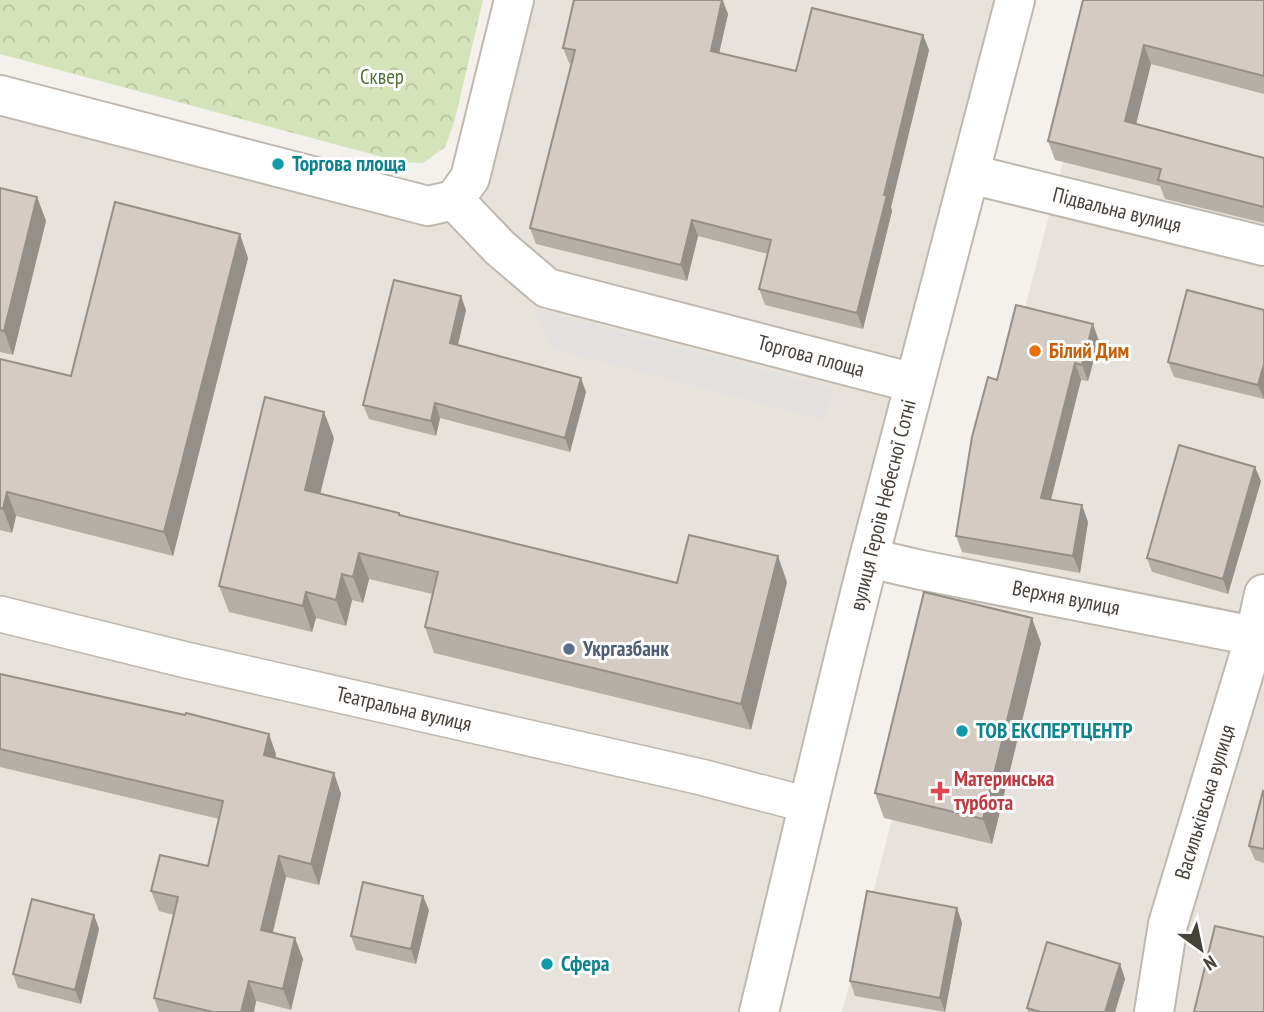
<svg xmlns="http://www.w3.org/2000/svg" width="1264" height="1012" viewBox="0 0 1264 1012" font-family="'PT Sans Narrow',sans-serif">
	<defs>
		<pattern id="park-crowns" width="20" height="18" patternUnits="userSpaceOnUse" patternTransform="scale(1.75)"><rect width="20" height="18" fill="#d4e3ba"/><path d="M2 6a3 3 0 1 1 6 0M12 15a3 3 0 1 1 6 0" fill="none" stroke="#b8c4a1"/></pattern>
	</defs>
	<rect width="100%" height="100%" fill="#f4f1ec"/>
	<!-- residential -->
	<path fill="#e7e2db" d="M 513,0 L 1012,0 L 760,1012 L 0,1012 L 0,97 L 461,214 Z
		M 1105,0 L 1264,0 L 1264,1012 L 842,1012 Z"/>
	<!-- park -->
	<path fill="url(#park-crowns)" d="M 0,0 L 483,0 L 454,123 L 445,147 L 423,163 L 401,162 L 0,54 Z"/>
	<!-- parking -->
	<path fill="#e3e1df" d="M 534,309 L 833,388 L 824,420 L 552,349 Z"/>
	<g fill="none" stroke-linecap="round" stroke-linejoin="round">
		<!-- pedestrian casing -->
		<g stroke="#bfb8af" stroke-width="38">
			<path id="pedestrian" d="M 0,614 L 186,660 L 701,777 L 808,805"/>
		</g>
		<!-- minor casing -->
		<g stroke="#bfb8af" stroke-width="42">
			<path id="minor" d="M 0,95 L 428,206 L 454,200 L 470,178 L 514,0
				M 970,174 L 1264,246
				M 454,200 L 500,248 L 547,288 L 914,383
				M 869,558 L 921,570 L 1264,638
				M 1154,1012 L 1168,924 L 1255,636 L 1264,594"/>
		</g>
		<!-- tertiary casing -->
		<g stroke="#bfb8af" stroke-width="42">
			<path id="tertiary" d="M 759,1012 C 796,859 831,706 870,554 C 917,369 968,185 1015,0"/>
		</g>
		<!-- pedestrian -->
		<use href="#pedestrian" stroke="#fff" stroke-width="35"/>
		<!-- minor -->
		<use href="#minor" stroke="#fff" stroke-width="38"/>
		<!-- tertiary -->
		<use href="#tertiary" stroke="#fff" stroke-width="38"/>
	</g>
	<!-- wall -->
	<path fill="#b6afa7" d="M 574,0 L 723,0 L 728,14 L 719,53 L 796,71 L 923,35 L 929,50 L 891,207 L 892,211 L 863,329 L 765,305 L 759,289 L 768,254 L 698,236 L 687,281 L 536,244 L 530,228 L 571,64 L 569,63 L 563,48 Z
		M 1083,0 L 1264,0 L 1264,94 L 1151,64 L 1136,124 L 1264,158 L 1264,223 L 1165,199 L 1160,186 L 1055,160 L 1048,141 Z
		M 0,188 L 37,197 L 46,221 L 13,355 L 0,352 Z
		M 248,258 L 173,556 L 16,516 L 12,533 L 0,530 L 0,359 L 71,376 Z
		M 466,310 L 458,345 L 586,392 L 570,452 L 440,418 L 436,436 L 369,419 L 363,405 Z
		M 1264,310 L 1264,399 L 1174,377 L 1168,362 Z
		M 1099,341 L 1088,381 L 1081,380 L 1051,500 L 1088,522 L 1080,573 L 962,552 L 956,536 L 997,380 Z
		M 334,438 L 320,493 L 399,513 L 400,516 L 677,583 L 787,582 L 751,730 L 434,653 L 425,627 L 432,594 L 369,579 L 363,603 L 352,600 L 346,626 L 316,618 L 312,632 L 229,612 L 219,586 Z
		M 1261,481 L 1228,594 L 1152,572 L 1147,558 Z
		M 1041,643 L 992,844 L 884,818 L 875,793 Z
		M 0,674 L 276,754 L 275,758 L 334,773 L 341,794 L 319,885 L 286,877 L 273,933 L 303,959 L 291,1010 L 256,1001 L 254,1012 L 159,1012 L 154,998 L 174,915 L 159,911 L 151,891 L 208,866 L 219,819 L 0,767 Z
		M 1264,792 L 1264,863 L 1255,860 L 1249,846 Z
		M 957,908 L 962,923 L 945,1012 L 855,996 L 850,981 Z
		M 429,910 L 416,964 L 356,950 L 351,936 Z
		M 94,915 L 99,929 L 81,1004 L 18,988 L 13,974 Z
		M 1120,964 L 1125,979 L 1115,1012 L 1028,1012 L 1027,1008 Z"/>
	<!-- shaded-wall -->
	<path fill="#948f88" d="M 722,0 L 728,14 L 716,67 L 711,51 Z
		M 923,35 L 929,50 L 891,207 L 892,211 L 863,329 L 857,313 Z
		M 1144,45 L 1151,64 L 1132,140 L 1125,121 Z
		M 37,197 L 46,221 L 13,355 L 4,331 Z
		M 692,220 L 698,236 L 687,281 L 681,265 Z
		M 240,234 L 248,258 L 173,556 L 164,532 Z
		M 461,296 L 466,310 L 455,357 L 450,343 Z
		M 1093,324 L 1099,341 L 1088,381 L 1082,365 Z
		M 1075,363 L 1081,380 L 1047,515 L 1041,498 Z
		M 1264,364 L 1264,399 L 1258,385 Z
		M 581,378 L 586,392 L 570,452 L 565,438 Z
		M 435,403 L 440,418 L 436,436 L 431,421 Z
		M 324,412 L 334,438 L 315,515 L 305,490 Z
		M 1255,467 L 1261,481 L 1228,594 L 1223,579 Z
		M 7,492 L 16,516 L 12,533 L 3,509 Z
		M 1082,505 L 1088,522 L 1080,573 L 1073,556 Z
		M 359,553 L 369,579 L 363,603 L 353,577 Z
		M 778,556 L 787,582 L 751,730 L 741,704 Z
		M 342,574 L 352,600 L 346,626 L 336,600 Z
		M 306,592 L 316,618 L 312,632 L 303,606 Z
		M 1032,618 L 1041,643 L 992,844 L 983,819 Z
		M 269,734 L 276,754 L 271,776 L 264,755 Z
		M 334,773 L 341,794 L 319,885 L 311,864 Z
		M 279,856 L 286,877 L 268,950 L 261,930 Z
		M 423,896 L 429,910 L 416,964 L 411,949 Z
		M 957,908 L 962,923 L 945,1012 L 940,998 Z
		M 94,915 L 99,929 L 81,1004 L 75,990 Z
		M 295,938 L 303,959 L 291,1010 L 283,989 Z
		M 1120,964 L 1125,979 L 1115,1012 L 1105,1012 Z
		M 249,981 L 256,1001 L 254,1012 L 241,1012 Z"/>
	<!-- building -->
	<path fill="#d4ccc2" stroke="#948f88" stroke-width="2" d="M 574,0 L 722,0 L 711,51 L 796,71 L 812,8 L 923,35 L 884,195 L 887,195 L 857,313 L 759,289 L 771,240 L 692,220 L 681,265 L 530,228 L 575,50 L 563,48 Z
		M 1083,0 L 1264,0 L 1264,76 L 1144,45 L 1125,121 L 1264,158 L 1264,207 L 1158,180 L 1161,169 L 1048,141 Z
		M 0,188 L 37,197 L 4,331 L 0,330 Z
		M 115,202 L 240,234 L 164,532 L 7,492 L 3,509 L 0,508 L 0,359 L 71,376 Z
		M 394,280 L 461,296 L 450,343 L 581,378 L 565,438 L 435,403 L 431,421 L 363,405 Z
		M 1187,290 L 1264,310 L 1264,364 L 1258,385 L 1168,362 Z
		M 1016,305 L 1093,324 L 1082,365 L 1075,363 L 1041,498 L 1082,505 L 1073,556 L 956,536 L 972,437 L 988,377 L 997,380 Z
		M 265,397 L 324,412 L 305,490 L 399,513 L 399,515 L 677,583 L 689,535 L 778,556 L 741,704 L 425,627 L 438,572 L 359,553 L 353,577 L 342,574 L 336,600 L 306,592 L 303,606 L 219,586 Z
		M 1179,445 L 1255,467 L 1223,579 L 1147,558 Z
		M 924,592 L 1032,618 L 983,819 L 875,793 Z
		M 0,674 L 185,715 L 186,713 L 269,734 L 264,755 L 334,773 L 311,864 L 279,856 L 261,930 L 295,938 L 283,989 L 249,981 L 241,1012 L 213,1012 L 154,998 L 178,897 L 151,891 L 160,855 L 208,866 L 223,801 L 0,749 Z
		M 1263,791 L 1264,792 L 1264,849 L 1249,846 Z
		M 363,882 L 423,896 L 411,949 L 351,936 Z
		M 867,891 L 957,908 L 940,998 L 850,981 Z
		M 32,899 L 94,915 L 75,990 L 13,974 Z
		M 1215,926 L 1264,937 L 1264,1012 L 1194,1012 Z
		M 1047,942 L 1120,964 L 1105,1012 L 1041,1012 L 1027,1008 Z"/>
	<!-- markers -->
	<g fill="#0f9aa8" stroke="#fff" stroke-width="2.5">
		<circle cx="278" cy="164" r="7"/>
		<circle cx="962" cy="731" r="7"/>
		<circle cx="547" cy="964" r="7"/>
	</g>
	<circle fill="#e8710a" stroke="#fff" stroke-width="2.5" cx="1035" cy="351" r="7"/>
	<circle fill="#5c6f8a" stroke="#fff" stroke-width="2.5" cx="569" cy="649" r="7"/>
	<path fill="#e0444e" stroke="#fff" stroke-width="2.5" d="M936.5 780.5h7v7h7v7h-7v7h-7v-7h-7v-7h7z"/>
	<g text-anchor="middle" stroke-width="6" stroke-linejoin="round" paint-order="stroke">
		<!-- park labels -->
		<g font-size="21" fill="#517334" stroke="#fff">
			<text x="382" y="84">Сквер</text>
		</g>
		<!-- culture labels -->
		<g font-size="21" font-weight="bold" fill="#0d838f" stroke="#fff" text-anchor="start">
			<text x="292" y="171">Торгова площа</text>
			<text x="976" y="738">ТОВ ЕКСПЕРТЦЕНТР</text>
			<text x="561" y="971">Сфера</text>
		</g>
		<!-- street labels -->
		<g font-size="21" fill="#48413a" stroke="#fff">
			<text transform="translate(1117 210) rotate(14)" y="7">Підвальна вулиця</text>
			<text transform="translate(811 356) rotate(15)" y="7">Торгова площа</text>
			<text transform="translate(883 505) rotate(-76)" y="7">вулиця Героїв Небесної Сотні</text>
			<text transform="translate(1066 598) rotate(11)" y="7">Верхня вулиця</text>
			<text transform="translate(404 709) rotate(13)" y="7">Театральна вулиця</text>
			<text transform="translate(1205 802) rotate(-73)" y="7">Васильківська вулиця</text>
		</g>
		<!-- food labels -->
		<g font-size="21" font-weight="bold" fill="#c56008" stroke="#fff" text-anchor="start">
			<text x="1049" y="358">Білий Дим</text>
		</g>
		<!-- service labels -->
		<g font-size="21" font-weight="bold" fill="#4e5e75" stroke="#fff" text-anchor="start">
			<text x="583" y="656">Укргазбанк</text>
		</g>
		<!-- health labels -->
		<g font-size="21" font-weight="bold" fill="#be3a42" stroke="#fff" text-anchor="start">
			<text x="954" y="786">Материнська<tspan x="954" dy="24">турбота</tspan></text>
		</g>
	</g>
	<!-- north arrow -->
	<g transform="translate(1201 949) rotate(147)" stroke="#ffffff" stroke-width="5" paint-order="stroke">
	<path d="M0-5L12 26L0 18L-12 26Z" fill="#48413a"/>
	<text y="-10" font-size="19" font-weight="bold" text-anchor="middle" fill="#48413a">N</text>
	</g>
</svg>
